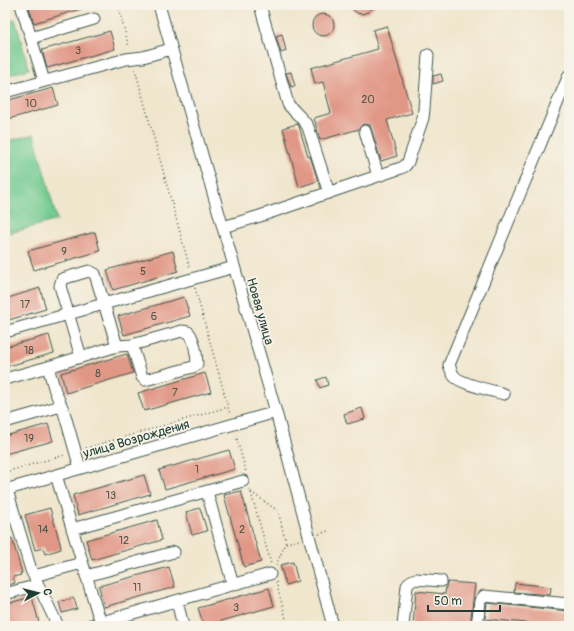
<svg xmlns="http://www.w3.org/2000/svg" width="574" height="631" viewBox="0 0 574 631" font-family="Pangolin,sans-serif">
	<rect width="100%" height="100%" fill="#f7f3e8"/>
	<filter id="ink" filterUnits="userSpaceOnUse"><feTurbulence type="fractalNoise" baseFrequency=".025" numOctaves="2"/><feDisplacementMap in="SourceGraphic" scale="8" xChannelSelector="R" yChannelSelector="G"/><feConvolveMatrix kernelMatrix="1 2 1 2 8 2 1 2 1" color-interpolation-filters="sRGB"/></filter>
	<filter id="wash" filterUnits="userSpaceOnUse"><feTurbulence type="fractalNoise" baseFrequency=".012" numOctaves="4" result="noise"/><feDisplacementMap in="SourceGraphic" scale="16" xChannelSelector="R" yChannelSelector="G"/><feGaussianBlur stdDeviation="0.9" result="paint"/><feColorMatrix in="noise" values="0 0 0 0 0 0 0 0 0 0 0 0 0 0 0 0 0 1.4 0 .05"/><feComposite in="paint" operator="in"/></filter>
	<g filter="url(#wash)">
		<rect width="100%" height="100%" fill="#f0e6cd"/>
		<!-- green -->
		<path fill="#72cb91" stroke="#488462" d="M 15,19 L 29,69 L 5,76 L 5,22 Z
			M 34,134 L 57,220 L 10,233 L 5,214 L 5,142 Z"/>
		<g id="blocks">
			<!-- building -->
			<path fill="#e19786" d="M 28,5 L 86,5 L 87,7 L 34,23 Z
				M 348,5 L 376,5 L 368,12 L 362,14 L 357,13 Z
				M312 25a11 11 0 1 1 22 0a11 11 0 1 1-22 0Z
				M 387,26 L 412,113 L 387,120 L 397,156 L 381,161 L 370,125 L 363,124 L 359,129 L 320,140 L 314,118 L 331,113 L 323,82 L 315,84 L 311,68 L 378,49 L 373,30 Z
				M 110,31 L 115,49 L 47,68 L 42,50 Z
				M 282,34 L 286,51 L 281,53 L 276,36 Z
				M 291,72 L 295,86 L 291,87 L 286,73 Z
				M 441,74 L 443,81 L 433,84 L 433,76 Z
				M 53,88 L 58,105 L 5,120 L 5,101 Z
				M 297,124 L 299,126 L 308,157 L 310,156 L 318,181 L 299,187 L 283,128 Z
				M 95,232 L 100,251 L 34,270 L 28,251 Z
				M 173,251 L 178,271 L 113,290 L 107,270 Z
				M 40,288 L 46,309 L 5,321 L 5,299 Z
				M 184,297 L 190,316 L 124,335 L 118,316 Z
				M 49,335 L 54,353 L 5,367 L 5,347 Z
				M 127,354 L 133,373 L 66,393 L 61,373 Z
				M 205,373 L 211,392 L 144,411 L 138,393 Z
				M 326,377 L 328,385 L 320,388 L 317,380 Z
				M 362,408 L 365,419 L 347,424 L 344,414 Z
				M 48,424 L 53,441 L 5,454 L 5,436 Z
				M 229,450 L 235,469 L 165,489 L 159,470 Z
				M 144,475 L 150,494 L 78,515 L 73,495 Z
				M 241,491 L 261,562 L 244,567 L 224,495 Z
				M 50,508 L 60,543 L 61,549 L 45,554 L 43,548 L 35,550 L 25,515 Z
				M 200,508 L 207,531 L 192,535 L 186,512 Z
				M 157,520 L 162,540 L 92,560 L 86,540 Z
				M 12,538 L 22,573 L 20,573 L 21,575 L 13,577 L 15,583 L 5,586 L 5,540 Z
				M 293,562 L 298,581 L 286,585 L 280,565 Z
				M 169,567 L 175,587 L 104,607 L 99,586 Z
				M 448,582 L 475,584 L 470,626 L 413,626 L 416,591 L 445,594 L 446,586 Z
				M 515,583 L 551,587 L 550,595 L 514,592 Z
				M 269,588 L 274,606 L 204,626 L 198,608 Z
				M 32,597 L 40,626 L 5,626 L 5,604 Z
				M 74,598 L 77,609 L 62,613 L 59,602 Z
				M 487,603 L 569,611 L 569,626 L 558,626 L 485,619 Z"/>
		</g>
	</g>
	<g filter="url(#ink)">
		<use href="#blocks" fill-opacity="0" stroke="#3e564b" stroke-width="1"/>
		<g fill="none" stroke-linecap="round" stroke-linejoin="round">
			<!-- minor casing -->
			<g stroke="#3e564b" stroke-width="13">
				<path id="minor" d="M 21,5 L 44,81
					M 159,5 L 276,412 L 333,626
					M 260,5 L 263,16 L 288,104 C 294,112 303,118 308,127 L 329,193
					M 31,38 L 94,19
					M 5,92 L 126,59 L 143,57 L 171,49
					M 365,131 L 378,176
					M 223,227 L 260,216 L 401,168 L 405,166 L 408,162 L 423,118 L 424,109 L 428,55
					M 5,332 L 234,267
					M 81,357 L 60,286 L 62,279 L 89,271 L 95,274 L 117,346
					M 48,367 L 117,346 L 132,345 L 182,331 C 184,331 186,331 188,332 C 194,337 197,356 197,364 L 193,367 L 145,380 L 142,377 L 132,345
					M 5,379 L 48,367 L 55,391 L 64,412 L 80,468
					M 504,394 C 493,391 462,384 455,377 C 452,374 451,370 449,365 L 569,75
					M 5,422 L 61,406
					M 56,475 L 97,611 L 103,626
					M 5,490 L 276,412
					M 7,490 L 31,570 L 58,626
					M 207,492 L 233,585
					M 72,529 L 243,481
					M 34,576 L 82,563
					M 86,576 L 174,552
					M 5,594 L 38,585
					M 177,601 L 183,626
					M 88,626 L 270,574
					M 403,626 L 407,586 C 409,582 411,580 416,579 L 441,581
					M 477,626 L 480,601 L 484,596 L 569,604"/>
			</g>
			<!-- path -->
			<path stroke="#3e564b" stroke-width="1.5" stroke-dasharray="1 3" stroke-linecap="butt" d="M 118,5 L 129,47
				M 135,69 L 190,269
				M 195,288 L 230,414
				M 236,435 L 246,472
				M 86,448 L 228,407
				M 5,472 L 65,455
				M 250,489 L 271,564
				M 251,492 L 278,511 L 286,543
				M 319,534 L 328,531
				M 276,565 L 286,543 L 300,540
				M 276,582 L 288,626"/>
			<!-- minor -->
			<use href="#minor" stroke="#fff" stroke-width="11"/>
		</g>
	</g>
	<g text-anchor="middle" stroke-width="3.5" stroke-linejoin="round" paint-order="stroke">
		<!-- number labels -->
		<g font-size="11" fill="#505448">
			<text x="78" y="54">3</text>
			<text x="368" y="103">20</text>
			<text x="31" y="107">10</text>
			<text x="64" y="255">9</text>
			<text x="143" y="275">5</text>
			<text x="25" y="308">17</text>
			<text x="154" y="320">6</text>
			<text x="29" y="354">18</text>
			<text x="98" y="377">8</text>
			<text x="175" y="396">7</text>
			<text x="29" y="442">19</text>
			<text x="197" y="473">1</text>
			<text x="111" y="499">13</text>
			<text x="43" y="533">14</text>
			<text x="242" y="533">2</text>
			<text x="124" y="544">12</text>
			<text x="137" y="591">11</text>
			<text x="236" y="611">3</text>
		</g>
		<!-- street labels -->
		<g font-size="13" fill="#1f3d34" stroke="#f7f3e8">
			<text transform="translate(261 311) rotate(74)" y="5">Новая улица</text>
			<text transform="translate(136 438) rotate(-16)" y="5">улица Возрождения</text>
		</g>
	</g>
	<!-- margin -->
	<rect width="574" height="631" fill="none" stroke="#f7f3e8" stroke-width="20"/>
	<!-- north arrow -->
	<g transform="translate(38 593) rotate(83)" stroke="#f7f3e8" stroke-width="3" paint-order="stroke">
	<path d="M0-3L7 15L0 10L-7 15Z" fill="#1f3d34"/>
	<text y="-6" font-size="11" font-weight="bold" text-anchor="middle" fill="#1f3d34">С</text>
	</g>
	<!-- scale -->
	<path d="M428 605v6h72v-6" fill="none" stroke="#1f3d34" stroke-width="2"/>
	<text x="434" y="605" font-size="12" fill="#1f3d34" stroke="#f7f3e8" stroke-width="3" paint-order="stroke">50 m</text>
</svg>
